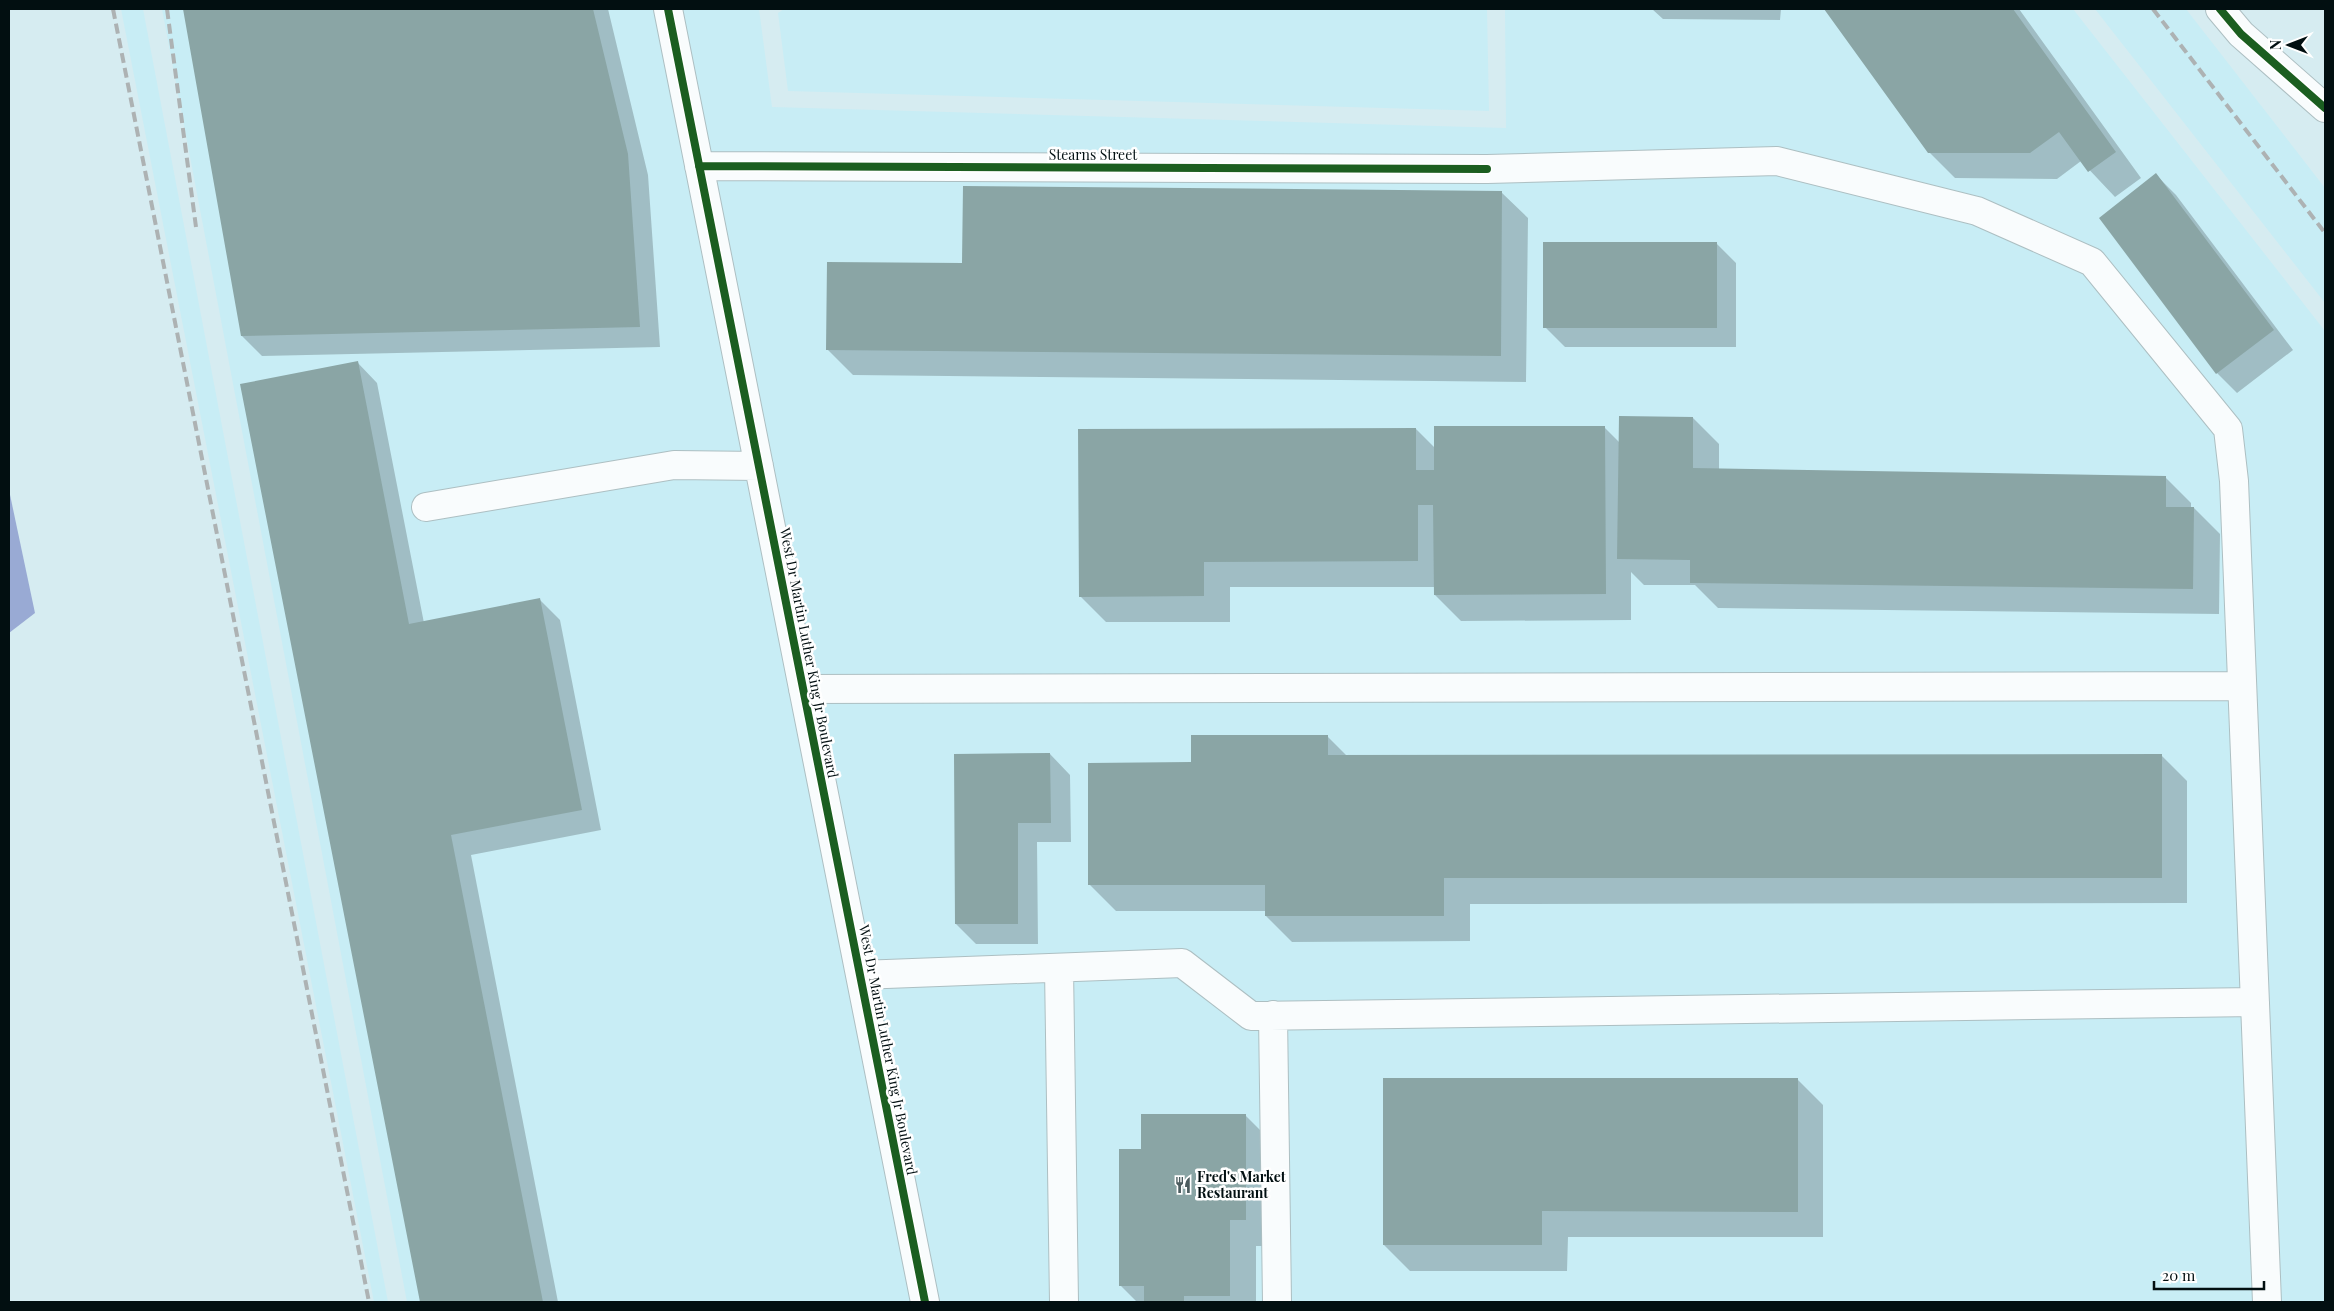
<svg xmlns="http://www.w3.org/2000/svg" width="2334" height="1311" viewBox="0 0 2334 1311" font-family="'Playfair Display',serif">
	<rect width="100%" height="100%" fill="#d6ecf1"/>
	<!-- built -->
	<path fill="#c8edf5" d="M 121,9 L 143,9 L 388,1302 L 374,1302 Z
		M 162,9 L 759,9 L 772,107 L 1506,128 L 1505,9 L 2073,9 L 2325,331 L 2325,1302 L 407,1302 Z
		M 784,9 L 1487,9 L 1489,111 L 788,91 L 778,13 Z
		M 2095,9 L 2186,9 L 2325,188 L 2325,303 Z"/>
	<!-- water -->
	<path fill="#99aad4" d="M 9,490 L 35,613 L 9,633 Z"/>
	<!-- shadow -->
	<path fill="#0003" d="M 184,9 L 608,9 L 648,175 L 660,347 L 262,356 L 242,336 Z
		M 1652,9 L 1781,9 L 1780,20 L 1663,19 Z
		M 1826,9 L 2019,9 L 2141,178 L 2115,197 L 2081,161 L 2057,179 L 1955,178 L 1929,152 Z
		M 2156,175 L 2176,195 L 2293,350 L 2237,393 L 2217,373 Z
		M 1501,192 L 1528,218 L 1526,382 L 853,375 L 827,349 Z
		M 1716,243 L 1736,263 L 1736,347 L 1565,347 L 1545,327 Z
		M 357,362 L 377,383 L 424,623 L 540,600 L 560,620 L 601,830 L 471,855 L 558,1302 L 421,1302 L 241,385 Z
		M 1693,418 L 1719,444 L 1719,470 L 2165,477 L 2191,503 L 2191,508 L 2194,508 L 2220,534 L 2219,614 L 1718,608 L 1695,585 L 1644,585 L 1631,572 L 1631,620 L 1461,621 L 1435,595 L 1435,587 L 1230,587 L 1230,622 L 1106,622 L 1080,596 L 1416,429 L 1436,449 L 1604,427 L 1620,443 Z
		M 1327,736 L 1347,756 L 2161,755 L 2187,781 L 2187,903 L 1470,904 L 1470,941 L 1292,942 L 1266,916 L 1266,911 L 1116,911 L 1090,885 L 1192,764 Z
		M 1050,754 L 1070,775 L 1071,842 L 1037,842 L 1038,944 L 976,944 L 956,924 Z
		M 1797,1079 L 1823,1105 L 1823,1237 L 1568,1237 L 1567,1271 L 1410,1271 L 1384,1245 Z
		M 1246,1116 L 1272,1142 L 1272,1246 L 1256,1246 L 1256,1302 L 1137,1302 L 1121,1286 L 1143,1150 Z"/>
	<!-- building -->
	<path fill="#8aa5a5" d="M 183,9 L 593,9 L 628,154 L 640,327 L 241,336 Z
		M 1824,9 L 2013,9 L 2116,152 L 2088,172 L 2059,132 L 2030,153 L 1928,153 Z
		M 2156,173 L 2274,330 L 2216,374 L 2099,218 Z
		M 963,186 L 1502,191 L 1501,356 L 826,350 L 827,262 L 962,263 Z
		M 1543,242 L 1717,242 L 1717,328 L 1543,328 Z
		M 358,361 L 409,624 L 540,598 L 582,810 L 451,835 L 543,1302 L 420,1302 L 240,384 Z
		M 1619,416 L 1693,417 L 1693,468 L 2166,476 L 2166,507 L 2194,507 L 2193,589 L 1690,583 L 1690,560 L 1617,559 Z
		M 1434,426 L 1605,426 L 1606,594 L 1434,595 L 1433,505 L 1418,505 L 1418,561 L 1204,562 L 1204,596 L 1079,597 L 1078,429 L 1416,428 L 1416,470 L 1434,470 Z
		M 1191,735 L 1328,735 L 1328,755 L 2162,754 L 2162,878 L 1444,878 L 1444,916 L 1265,916 L 1265,885 L 1088,885 L 1088,763 L 1191,762 Z
		M 1050,753 L 1051,823 L 1018,823 L 1018,924 L 955,924 L 954,754 Z
		M 1383,1078 L 1798,1078 L 1798,1212 L 1542,1211 L 1542,1245 L 1383,1245 Z
		M 1141,1114 L 1246,1114 L 1246,1220 L 1230,1220 L 1230,1296 L 1184,1296 L 1184,1302 L 1144,1302 L 1144,1286 L 1119,1286 L 1119,1149 L 1141,1149 Z"/>
	<g fill="none" stroke-linecap="round" stroke-linejoin="round">
		<!-- minor casing -->
		<g stroke="#adbfc2" stroke-width="30">
			<path id="minor" d="M 668,9 L 925,1302
				M 2220,9 L 2241,34 L 2325,108
				M 699,166 L 1487,169 L 1777,161 L 1977,211 L 2092,262 L 2228,429 L 2234,481 L 2267,1302
				M 426,507 L 674,465 L 759,466
				M 803,689 L 2242,686
				M 1059,968 L 1064,1302
				M 860,975 L 1182,963 L 1251,1016 L 2255,1002
				M 1273,1015 L 1277,1302"/>
		</g>
		<!-- minor -->
		<use href="#minor" stroke="#f9fcfd" stroke-width="28"/>
		<!-- rail -->
		<path stroke="#adb2b3" stroke-width="4" stroke-dasharray="10 5" stroke-linecap="butt" d="M 113,9 L 369,1302
			M 167,9 L 196,227
			M 2153,9 L 2325,233"/>
		<!-- cycleway casing -->
		<g stroke="#fff" stroke-width="11">
			<path id="cycleway" d="M 668,9 L 925,1302
				M 2220,9 L 2241,34 L 2325,108
				M 699,166 L 1487,169"/>
		</g>
		<!-- cycleway -->
		<use href="#cycleway" stroke="#1b5e20" stroke-width="8"/>
	</g>
	<!-- icons -->
	<defs>
		<g id="restaurant-bare" transform="scale(1.35)"><path d="M-5-6h1v4h1v-4h1v4h1v-4h1v5L-1.5 .5V6h-2V.5L-5-1ZM5-6V6H3V1.5H1.5Q1.5-4 5-6Z" fill="#4c5c5f" stroke="#fff" stroke-width="2.5" paint-order="stroke"/></g>
	</defs>
	<g fill-rule="evenodd">
		<use href="#restaurant-bare" x="1183" y="1185"/>
	</g>
	<g text-anchor="middle" stroke-width="5" stroke-linejoin="round" paint-order="stroke">
		<!-- street labels -->
		<g font-size="14" fill="#020f11" stroke="#fff">
			<text x="1093" y="160">Stearns Street</text>
			<text transform="translate(809 653) rotate(79)" y="5">West Dr Martin Luther King Jr Boulevard</text>
			<text transform="translate(888 1050) rotate(79)" y="5">West Dr Martin Luther King Jr Boulevard</text>
		</g>
		<!-- poi labels -->
		<g font-size="14" font-weight="bold" fill="#020f11" stroke="#fff" text-anchor="start">
			<text x="1197" y="1182">Fred's Market<tspan x="1197" dy="16">Restaurant</tspan></text>
		</g>
	</g>
	<!-- border -->
	<rect width="2334" height="1311" fill="none" stroke="#020f11" stroke-width="20"/>
	<!-- north arrow -->
	<g transform="translate(2289 45) rotate(270)" stroke="#ffffff" stroke-width="4" paint-order="stroke">
	<path d="M0-4L9 19L0 12L-9 19Z" fill="#020f11"/>
	<text y="-8" font-size="14" font-weight="bold" text-anchor="middle" fill="#020f11">N</text>
	</g>
	<!-- scale -->
	<path d="M2154 1281v8h110v-8" fill="none" stroke="#020f11" stroke-width="2.5"/>
	<text x="2162" y="1281" font-size="15" fill="#020f11" stroke="#ffffff" stroke-width="4" paint-order="stroke">20 m</text>
</svg>
